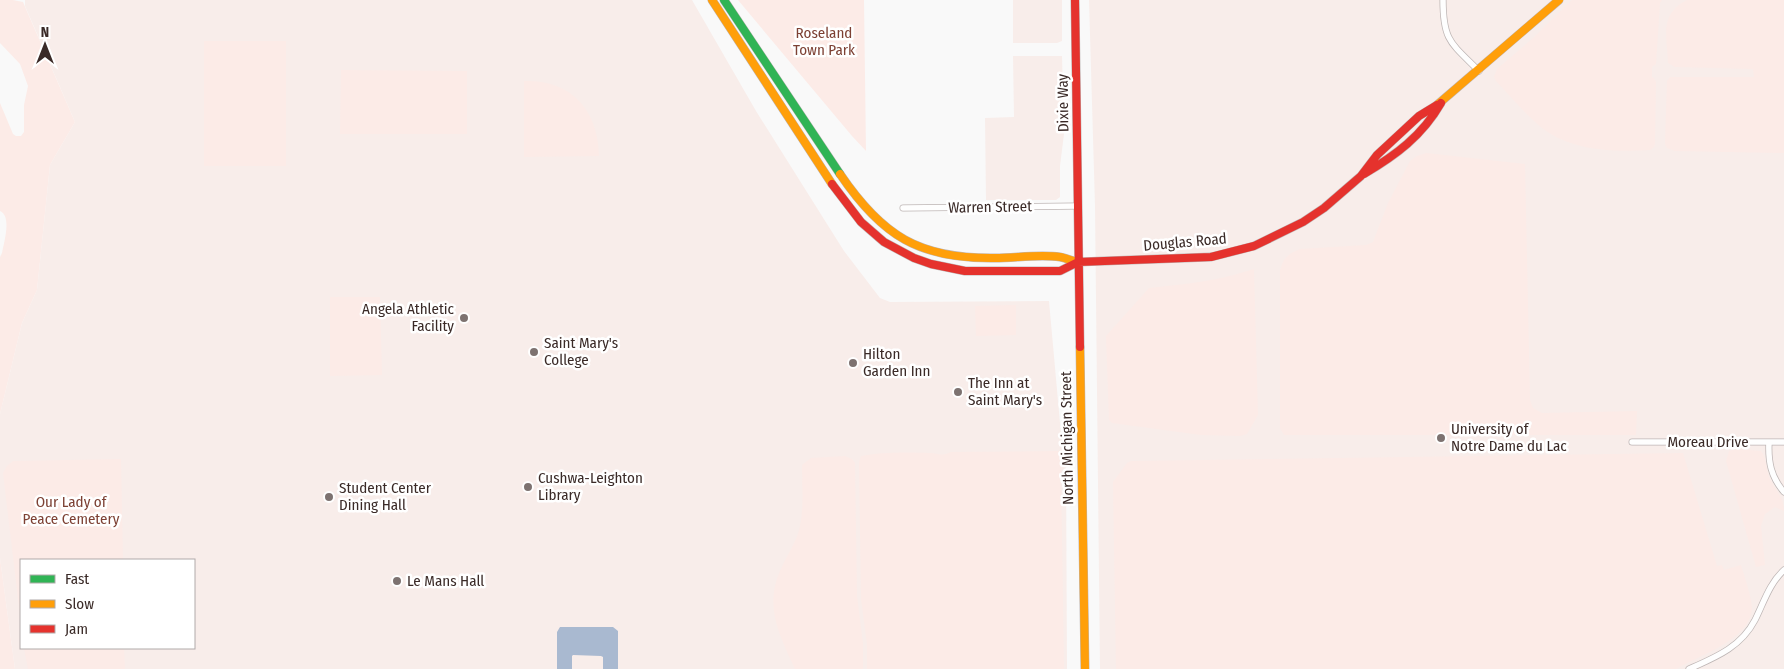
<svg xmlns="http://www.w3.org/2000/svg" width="1784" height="669" viewBox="0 0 1784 669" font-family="'Fira Sans Condensed',sans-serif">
	<rect width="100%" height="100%" fill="#f9f9f9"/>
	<!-- built -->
	<path fill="#f8edea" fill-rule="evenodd" d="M 25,0 L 692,0 L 756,111 L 844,251 L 880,298 L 890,302 L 1049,301 L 1061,434 L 1066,460 L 1067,669 L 15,669 L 0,558 L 0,414 L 22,323 L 37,290 L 50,165 L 75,122 L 25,6 ZM 21,560 L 194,560 L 194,648 L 21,648 Z
		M 1013,0 L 1062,0 L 1062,41 L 1057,43 L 1013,43 Z
		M 1089,0 L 1784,0 L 1784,669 L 1100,669 L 1095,206 Z
		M 1013,56 L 1062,56 L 1064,134 L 1060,166 L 1060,197 L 1056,200 L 986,200 L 985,118 L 1014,117 Z"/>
	<!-- green -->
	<path fill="#fcebe7" d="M 0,0 L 13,0 L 23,2 L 75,122 L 50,165 L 37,290 L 22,323 L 0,414 L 0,257 L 2,253 C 4,242 12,216 0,211 L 0,103 L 13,134 L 16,136 L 21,136 L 24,132 L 24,105 L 28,86 L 20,64 L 0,43 Z
		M 738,0 L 864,0 L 866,151 L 852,136 Z
		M 1572,0 L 1662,0 L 1660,3 L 1656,64 L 1652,67 L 1652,77 L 1654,78 L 1656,82 L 1655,143 L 1654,147 L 1650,150 C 1613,152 1572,151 1542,128 C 1525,114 1511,97 1496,81 L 1494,77 L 1497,69 L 1532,39 Z
		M 1687,0 L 1784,0 L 1784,153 L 1675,151 L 1667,148 L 1665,144 L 1667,81 L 1670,77 L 1754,77 L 1753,69 L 1675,67 L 1668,63 C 1667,36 1659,14 1687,0 Z
		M 204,41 L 286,41 L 286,166 L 204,166 Z
		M 341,70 L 467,71 L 467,134 L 340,134 Z
		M 524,81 C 572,80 598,110 599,156 L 524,157 Z
		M 1426,153 L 1525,164 L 1530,400 L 1533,408 L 1542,413 L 1637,411 L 1636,435 L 1284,435 L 1280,428 L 1280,271 C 1283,258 1288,254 1300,249 L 1366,245 L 1373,242 L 1388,203 L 1410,161 L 1417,156 Z
		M 1254,269 L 1258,415 L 1247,434 L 1240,436 L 1201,435 L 1112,423 L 1109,420 L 1106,336 L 1149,288 C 1187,284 1218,281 1254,269 Z
		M 380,297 L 382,375 L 330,376 L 330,297 Z
		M 1016,305 L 1016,335 L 976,336 L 975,306 Z
		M 1735,449 L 1761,451 C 1766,457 1766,466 1768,474 C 1773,488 1784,496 1784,511 L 1775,507 L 1765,514 L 1761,526 L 1765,565 L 1756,567 L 1726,461 L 1729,451 Z
		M 1059,451 L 1061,472 L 1064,669 L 867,669 L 867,644 L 861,599 L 859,462 L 861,456 C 880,452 909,452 929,453 C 939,453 940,457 951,452 Z
		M 1683,453 L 1717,566 L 1722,565 L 1724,570 L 1741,565 C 1744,575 1753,601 1752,610 C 1749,640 1698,656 1676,669 L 1116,669 L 1113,482 L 1127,463 L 1131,461 Z
		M 845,456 L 852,459 L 855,463 L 857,596 L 863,644 L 863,669 L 795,669 C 780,636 764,608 780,571 C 786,556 797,542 800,526 C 804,506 802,485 802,465 L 811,458 Z
		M 121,459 L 123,560 L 21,560 L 21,624 L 3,473 L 7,466 L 13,461 Z
		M 0,558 L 15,669 L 0,669 Z
		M 24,648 L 124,648 L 125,669 L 28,669 Z"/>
	<!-- water -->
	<path fill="#a9b9d0" d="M 560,627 L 613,627 L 618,631 L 618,669 L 603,669 L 603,657 L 601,656 L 573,655 L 572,656 L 572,669 L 557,669 L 557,632 Z"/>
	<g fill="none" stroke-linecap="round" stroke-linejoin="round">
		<!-- street casing -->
		<g stroke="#beb6b5" stroke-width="7">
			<path id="street" d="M 1443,0 C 1443,41 1451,43 1479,71
				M 903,208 L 1078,206
				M 1632,442 L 1784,442
				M 1769,442 C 1768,462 1771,477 1784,492
				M 1689,669 C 1716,657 1741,647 1755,620 C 1764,602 1769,584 1784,570"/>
		</g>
		<!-- fast casing -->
		<g stroke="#beb6b5" stroke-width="9">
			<path id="fast" d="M 724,0 L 840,174"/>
		</g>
		<!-- slow casing -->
		<g stroke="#beb6b5" stroke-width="9">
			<path id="slow" d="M 712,0 L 832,184
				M 1437,105 L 1559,0
				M 840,174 C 882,236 919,259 995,258 C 1016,258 1039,254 1060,257 C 1066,258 1072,261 1078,262
				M 1080,347 L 1085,669"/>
		</g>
		<!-- jam casing -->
		<g stroke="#beb6b5" stroke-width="9">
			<path id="jam" d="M 1075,0 L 1080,347
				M 1364,174 C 1396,155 1422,136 1441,103
				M 832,184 L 861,222 L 884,242 L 914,258 L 931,264 L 965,271 L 1060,271 L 1078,262
				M 1078,262 L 1211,257 L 1254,246 L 1303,222 L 1324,208 L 1361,176 L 1377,155 L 1419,116 L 1437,105"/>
		</g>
		<!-- street -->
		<use href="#street" stroke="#fefefe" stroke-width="5.5"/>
		<!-- fast -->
		<use href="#fast" stroke="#30b455" stroke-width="8"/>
		<!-- slow -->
		<use href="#slow" stroke="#ff9f0a" stroke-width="8"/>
		<!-- jam -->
		<use href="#jam" stroke="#e5322d" stroke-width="8"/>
	</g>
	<!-- markers -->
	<g fill="#7d7270" stroke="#fff" stroke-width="2">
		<circle cx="464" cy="318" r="5"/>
		<circle cx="534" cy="352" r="5"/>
		<circle cx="853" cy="363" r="5"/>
		<circle cx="958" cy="392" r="5"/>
		<circle cx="1441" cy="438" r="5"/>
		<circle cx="528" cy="487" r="5"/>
		<circle cx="329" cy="497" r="5"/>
		<circle cx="397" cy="581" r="5"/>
	</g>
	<g text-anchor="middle" stroke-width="5" stroke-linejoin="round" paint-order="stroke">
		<!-- park labels -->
		<g font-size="15" fill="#7d4134" stroke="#fff">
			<text x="824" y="38">Roseland<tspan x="824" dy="17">Town Park</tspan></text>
			<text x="71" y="507">Our Lady of<tspan x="71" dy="17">Peace Cemetery</tspan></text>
		</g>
		<!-- street labels -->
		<g font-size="15" fill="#3a2a27" stroke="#fff">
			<text transform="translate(1063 103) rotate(-91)" y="5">Dixie Way</text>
			<text transform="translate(990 207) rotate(-1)" y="5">Warren Street</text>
			<text transform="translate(1185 242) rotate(-5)" y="5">Douglas Road</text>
			<text transform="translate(1067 438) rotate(-91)" y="5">North Michigan Street</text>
			<text x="1708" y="447">Moreau Drive</text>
		</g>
		<!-- poi labels -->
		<g font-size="15" fill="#3a2a27" stroke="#fff" text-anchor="start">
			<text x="454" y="314" text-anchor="end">Angela Athletic<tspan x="454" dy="17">Facility</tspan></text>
			<text x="544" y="348">Saint Mary's<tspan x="544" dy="17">College</tspan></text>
			<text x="863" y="359">Hilton<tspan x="863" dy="17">Garden Inn</tspan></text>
			<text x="968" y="388">The Inn at<tspan x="968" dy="17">Saint Mary's</tspan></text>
			<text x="1451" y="434">University of<tspan x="1451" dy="17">Notre Dame du Lac</tspan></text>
			<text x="538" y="483">Cushwa-Leighton<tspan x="538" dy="17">Library</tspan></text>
			<text x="339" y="493">Student Center<tspan x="339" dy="17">Dining Hall</tspan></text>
			<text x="407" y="586">Le Mans Hall</text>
		</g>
	</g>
	<!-- legend -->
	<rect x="20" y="559" width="175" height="90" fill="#ffffff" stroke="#b0aaa9"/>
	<rect x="30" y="575" width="25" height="8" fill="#30b455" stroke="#b0aaa9"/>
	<text x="65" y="584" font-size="15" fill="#3a2a27">Fast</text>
	<rect x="30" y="600" width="25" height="8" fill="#ff9f0a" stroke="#b0aaa9"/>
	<text x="65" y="609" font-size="15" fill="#3a2a27">Slow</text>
	<rect x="30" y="625" width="25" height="8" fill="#e5322d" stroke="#b0aaa9"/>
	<text x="65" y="634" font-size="15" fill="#3a2a27">Jam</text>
	<!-- north arrow -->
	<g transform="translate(45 45)" stroke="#ffffff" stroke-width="4" paint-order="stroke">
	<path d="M0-4L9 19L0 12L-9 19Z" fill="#3a2a27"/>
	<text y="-8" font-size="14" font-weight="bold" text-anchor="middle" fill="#3a2a27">N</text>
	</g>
</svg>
